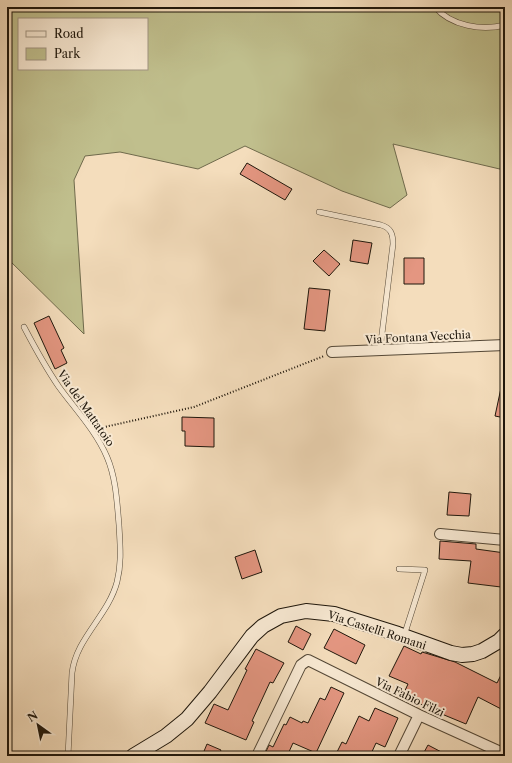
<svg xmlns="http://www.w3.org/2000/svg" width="512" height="763" viewBox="0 0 512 763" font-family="'Libre Caslon Text',serif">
	<rect width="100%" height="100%" fill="#f4ddbc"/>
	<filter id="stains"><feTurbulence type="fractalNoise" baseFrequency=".005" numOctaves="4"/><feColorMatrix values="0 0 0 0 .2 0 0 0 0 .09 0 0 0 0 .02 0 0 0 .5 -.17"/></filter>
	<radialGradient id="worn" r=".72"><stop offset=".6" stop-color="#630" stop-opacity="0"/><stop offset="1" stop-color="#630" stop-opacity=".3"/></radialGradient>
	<!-- green -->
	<path fill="#c0bf8d" stroke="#6f6a4c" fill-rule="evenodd" d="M 7,7 L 505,7 L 505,169 L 504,170 L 393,144 L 407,195 L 390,208 L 342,191 L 245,146 L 198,169 L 120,152 L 85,156 L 74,180 L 84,334 L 7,258 ZM 19,19 L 147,19 L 147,69 L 19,69 Z"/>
	<!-- building -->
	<path fill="#e49681" stroke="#1e160b" d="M 247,163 L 292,189 L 285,200 L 240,174 Z
		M 353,240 L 372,243 L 368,264 L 350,261 Z
		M 324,250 L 340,264 L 329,276 L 313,261 Z
		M 404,258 L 424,258 L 424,284 L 404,284 Z
		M 309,288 L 330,290 L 325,331 L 304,329 Z
		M 49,316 L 64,348 L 61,350 L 67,363 L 55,369 L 34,323 Z
		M 501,388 L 505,388 L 505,418 L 495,416 Z
		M 182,417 L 214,418 L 214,447 L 185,446 L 185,431 L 182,431 Z
		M 449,492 L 471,494 L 469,516 L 447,515 Z
		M 440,541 L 476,544 L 476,549 L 505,553 L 501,587 L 468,583 L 471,561 L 439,559 Z
		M 255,550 L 262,572 L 242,579 L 235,557 Z
		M 296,626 L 311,634 L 303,650 L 288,642 Z
		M 334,629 L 365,645 L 356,664 L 324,648 Z
		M 404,646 L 421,654 L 422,652 L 455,662 L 497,683 L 505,667 L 505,711 L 478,697 L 466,724 L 432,710 L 403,695 L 408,684 L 389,676 Z
		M 256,649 L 284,663 L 273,683 L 270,682 L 252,721 L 254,722 L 246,740 L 205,723 L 214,704 L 228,710 L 247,670 L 245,669 Z
		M 331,687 L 344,693 L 316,753 L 293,743 L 288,754 L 292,756 L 264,756 L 269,745 L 273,747 L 284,724 L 286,725 L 290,717 L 302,723 L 303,721 L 308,723 L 320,698 L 325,700 Z
		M 375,708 L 398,718 L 385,747 L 376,743 L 370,756 L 335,756 L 342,742 L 346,744 L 359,716 L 369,721 Z
		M 207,744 L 221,750 L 218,756 L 202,756 Z
		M 428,745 L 449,756 L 422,756 Z"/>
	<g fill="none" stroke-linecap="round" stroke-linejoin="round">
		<!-- lane casing -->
		<g stroke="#544837" stroke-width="6">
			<path id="lane" d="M 435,7 C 451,26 482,31 505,25
				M 319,212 L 381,225 C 391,228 393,234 393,244 L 380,350
				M 24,327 C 35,348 46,368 59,387 C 75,409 96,431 107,457 C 116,478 117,502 119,525 C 120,545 122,562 117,582 C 108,616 76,638 72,673 L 68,756
				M 399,569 L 425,570 L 404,636"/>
		</g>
		<!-- street casing -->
		<g stroke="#544837" stroke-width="12">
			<path id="street" d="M 332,352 L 505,345
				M 440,534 L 505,540
				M 257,756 L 301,665 L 308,660 L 419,715 L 505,754
				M 399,756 L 419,715"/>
		</g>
		<!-- secondary casing -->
		<g stroke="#1e160b" stroke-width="16">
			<path id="secondary" d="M 133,756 L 166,736 L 187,719 L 210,692 L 252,636 L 263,626 L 281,616 L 306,611 L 334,614 L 398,634 L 451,653 L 462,655 L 473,654 L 482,651 L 499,641 L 505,635"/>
		</g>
		<!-- path -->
		<path stroke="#1e160b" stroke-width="2" stroke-dasharray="1 2" stroke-linecap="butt" d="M 100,428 L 194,407 L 324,356"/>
		<!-- lane -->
		<use href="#lane" stroke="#f8e9d3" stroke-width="5"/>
		<!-- street -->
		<use href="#street" stroke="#f8e9d3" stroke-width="10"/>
		<!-- secondary -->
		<use href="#secondary" stroke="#f8e9d3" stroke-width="14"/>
	</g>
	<g text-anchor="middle" stroke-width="4" stroke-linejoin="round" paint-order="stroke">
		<!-- street labels -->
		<g font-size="11" fill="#1e160b" stroke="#f8e9d3">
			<text transform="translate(418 337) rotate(-3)" y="4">Via Fontana Vecchia</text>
			<text transform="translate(86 408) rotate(55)" y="4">Via del Mattatoio</text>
			<text transform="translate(377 630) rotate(18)" y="4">Via Castelli Romani</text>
			<text transform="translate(410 697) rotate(26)" y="4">Via Fabio Filzi</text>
		</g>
	</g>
	<!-- margin -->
	<rect width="512" height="763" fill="none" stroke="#f4ddbc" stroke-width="24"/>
	<rect x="8" y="8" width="496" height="747" fill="none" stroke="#1e160b" stroke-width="2"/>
	<rect x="12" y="12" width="488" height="739" fill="none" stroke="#1e160b"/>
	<!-- legend -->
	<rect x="18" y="18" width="130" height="52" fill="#f8e9d3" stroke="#a19583"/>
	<rect x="26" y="31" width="20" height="6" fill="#f8e9d3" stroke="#a19583"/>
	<text x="54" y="38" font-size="12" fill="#1e160b">Road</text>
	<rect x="26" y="48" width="20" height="12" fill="#c0bf8d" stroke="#a19583"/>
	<text x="54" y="58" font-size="12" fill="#1e160b">Park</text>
	<!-- north arrow -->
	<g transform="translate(38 725) rotate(327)" stroke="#f8e9d3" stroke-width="3" paint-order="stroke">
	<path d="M0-3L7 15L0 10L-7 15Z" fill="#1e160b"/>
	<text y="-6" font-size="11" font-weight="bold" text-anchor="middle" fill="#1e160b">N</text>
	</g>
	<rect width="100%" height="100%" filter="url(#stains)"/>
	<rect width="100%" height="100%" fill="url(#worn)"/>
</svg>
